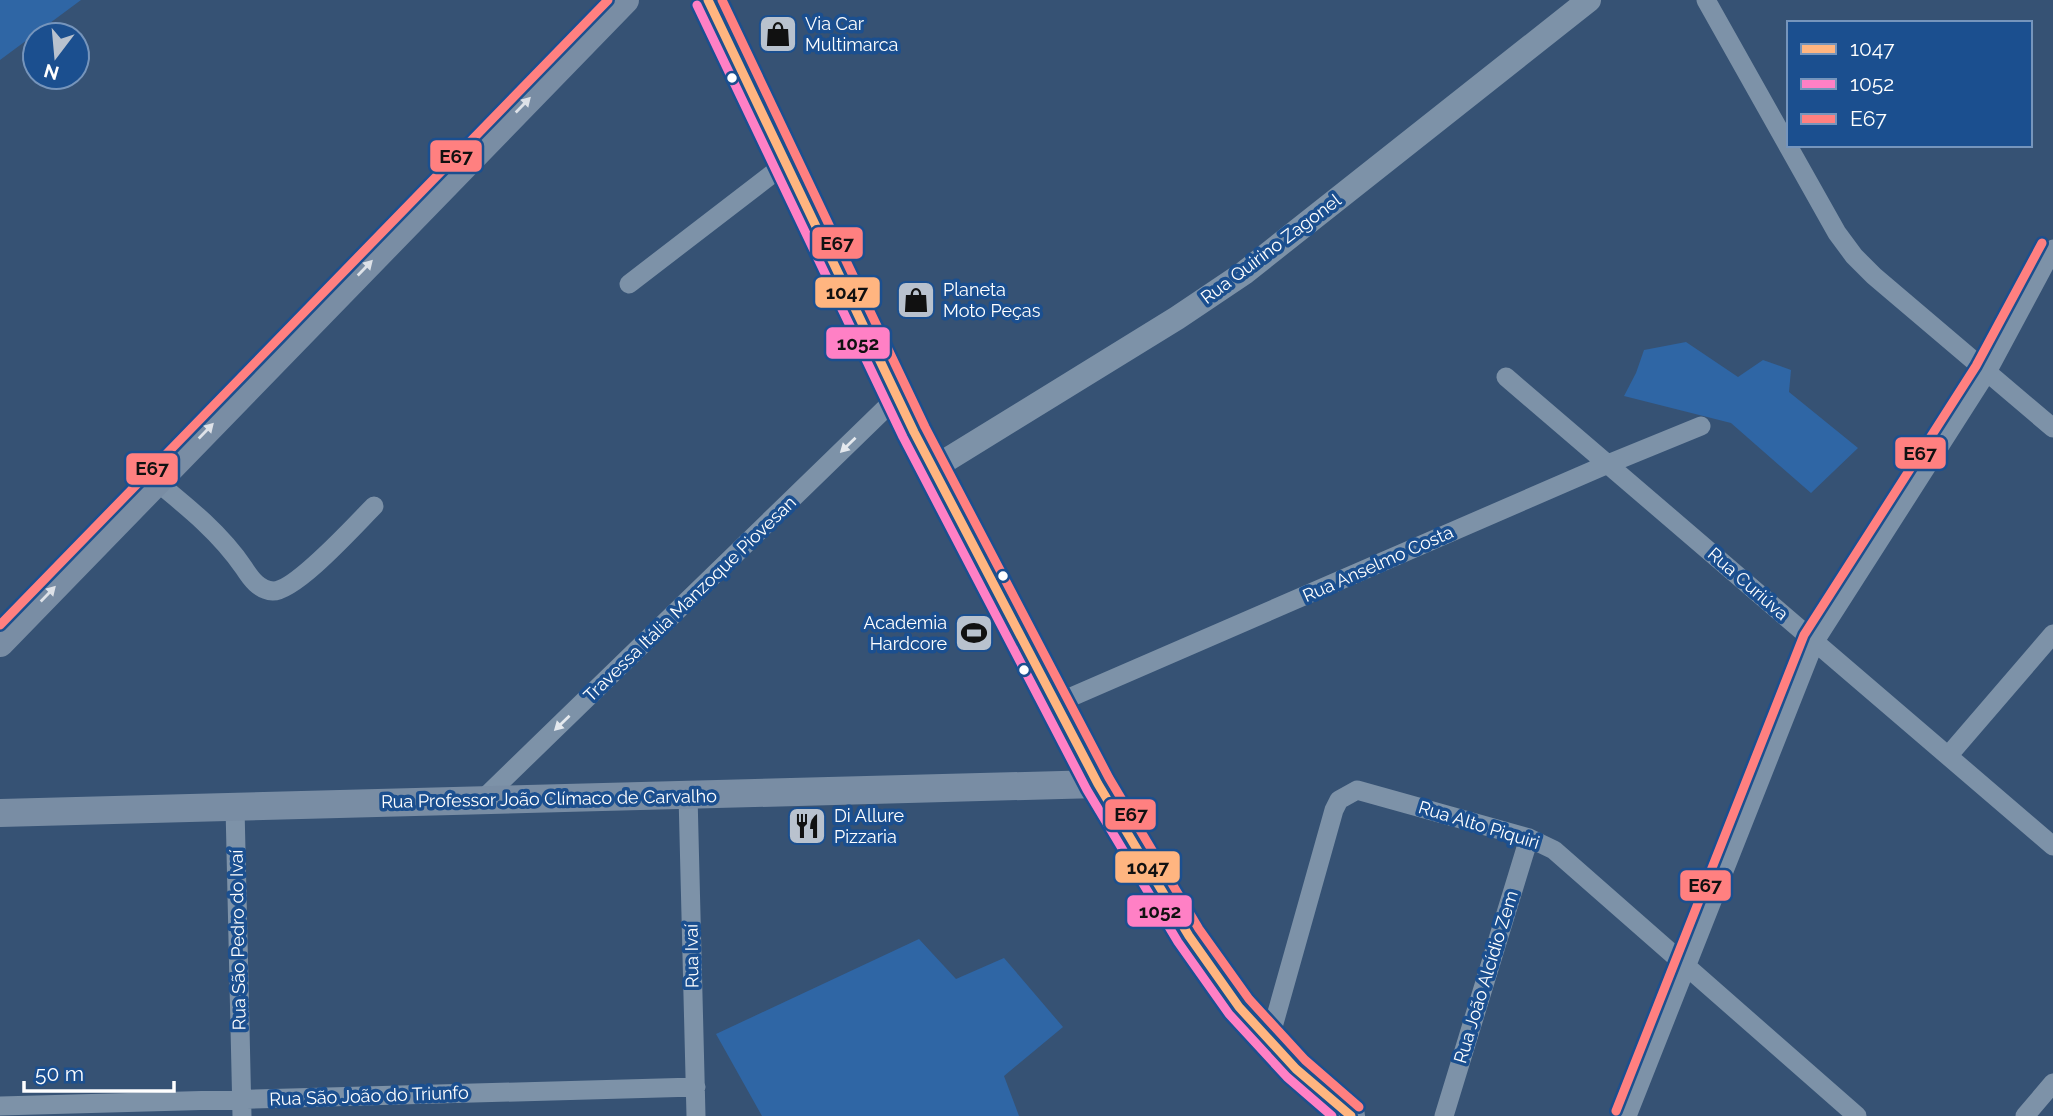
<svg xmlns="http://www.w3.org/2000/svg" width="2053" height="1116" viewBox="0 0 2053 1116" font-family="Raleway,sans-serif">
	<rect width="100%" height="100%" fill="#365274"/>
	<!-- green -->
	<path fill="#2f66a5" d="M 0,0 L 81,0 L 0,60 Z
		M 1686,342 L 1738,377 L 1763,360 L 1791,370 L 1789,392 L 1858,448 L 1811,493 L 1731,423 L 1624,396 L 1636,373 L 1644,350 Z
		M 919,939 L 956,979 L 1004,958 L 1063,1027 L 1004,1076 L 1019,1116 L 762,1116 L 716,1034 Z"/>
	<g fill="none" stroke-linecap="round" stroke-linejoin="round">
		<!-- minor -->
		<path stroke="#7d92a8" stroke-width="19" d="M 1706,0 L 1837,233 L 1854,256 L 1874,276 L 2053,428
			M 629,284 L 785,164
			M 1506,377 L 2053,846
			M 157,482 C 189,508 221,534 244,568 C 251,579 259,590 273,591 C 296,591 356,524 374,506
			M 1055,704 L 1608,464 L 1701,426
			M 1948,756 L 2053,634
			M 688,795 L 696,1116
			M 482,800 L 897,397
			M 235,807 L 242,1116
			M 1269,1041 L 1334,810 L 1339,800 L 1357,790 L 1529,838 L 1554,850 L 1857,1116
			M 0,1106 L 696,1087
			M 1444,1116 L 1529,838
			M 1627,1116 L 1815,641 L 1987,372 L 2053,249
			M 2025,1116 L 2053,1083"/>
		<!-- tertiary -->
		<path stroke="#7d92a8" stroke-width="24" d="M 932,469 L 1177,318 L 1244,273 L 1589,0"/>
		<!-- secondary -->
		<path stroke="#798da4" stroke-width="28" d="M 708,0 L 914,432 L 1098,784 L 1189,936 L 1239,1007 L 1296,1069 L 1351,1116
			M 0,643 L 625,0
			M 0,813 L 1098,784"/>
		<!-- bus-1 casing -->
		<g stroke="#1b4f8f" stroke-width="14">
			<path id="bus-1" d="M 708,0 L 914,432 L 1098,784 L 1189,936 L 1239,1007 L 1296,1069 L 1351,1116"/>
		</g>
		<!-- bus-2 casing -->
		<g stroke="#1b4f8f" stroke-width="14">
			<path id="bus-2" d="M 697,5 L 903,437 L 1087,790 L 1178,942 L 1229,1014 L 1287,1077 L 1332,1116"/>
		</g>
		<!-- bus-3 casing -->
		<g stroke="#1b4f8f" stroke-width="14">
			<path id="bus-3" d="M 722,0 L 925,427 L 1109,778 L 1199,929 L 1249,999 L 1305,1060 L 1359,1107
				M 0,625 L 608,0
				M 1616,1111 L 1804,635 L 1976,366 L 2042,243"/>
		</g>
		<!-- bus-1 -->
		<use href="#bus-1" stroke="#ffb580" stroke-width="9"/>
		<!-- bus-2 -->
		<use href="#bus-2" stroke="#ff80c5" stroke-width="9"/>
		<!-- bus-3 -->
		<use href="#bus-3" stroke="#ff8080" stroke-width="9"/>
	</g>
	<!-- one-way arrows -->
	<defs><path id="oneway-solid" d="M-6-.8H1V-3.2L6.5 0L1 3.2V.8H-6Z" transform="scale(1.75)"/></defs>
	<g fill="#dee2e8">
		<use href="#oneway-solid" transform="translate(523 105) rotate(-46)"/>
		<use href="#oneway-solid" transform="translate(365 268) rotate(-46)"/>
		<use href="#oneway-solid" transform="translate(206 431) rotate(-46)"/>
		<use href="#oneway-solid" transform="translate(48 594) rotate(-46)"/>
	</g>
	<g fill="#e5e9ee">
		<use href="#oneway-solid" transform="translate(848 445) rotate(136)"/>
		<use href="#oneway-solid" transform="translate(562 723) rotate(136)"/>
	</g>
	<!-- icons -->
	<defs>
		<g id="shop-square" transform="scale(2.0125)"><rect x="-9" y="-9" width="18" height="18" rx="4" fill="#b9c2ce" stroke="#1b4f8f"/><path d="M-5-2.5h2.3a2.7 3.5 0 0 1 5.4 0H5L5.5 6h-11ZM-1.5-2.5h3a1.5 2.3 0 0 0-3 0Z" fill="#111"/></g>
		<g id="stadium-square" transform="scale(2.0125)"><rect x="-9" y="-9" width="18" height="18" rx="4" fill="#b9c2ce" stroke="#1b4f8f"/><path d="M0-5a6.5 5 0 1 0 0 10a6.5 5 0 1 0 0-10ZM-3.5-1.8h7v3.6h-7Z" fill="#111"/></g>
		<g id="restaurant-square" transform="scale(2.0125)"><rect x="-9" y="-9" width="18" height="18" rx="4" fill="#b9c2ce" stroke="#1b4f8f"/><path d="M-5-6h1v4h1v-4h1v4h1v-4h1v5L-1.5 .5V6h-2V.5L-5-1ZM5-6V6H3V1.5H1.5Q1.5-4 5-6Z" fill="#111"/></g>
	</defs>
	<g fill-rule="evenodd">
		<use href="#shop-square" x="778" y="34"/>
		<use href="#shop-square" x="916" y="300"/>
		<use href="#stadium-square" x="974" y="633"/>
		<use href="#restaurant-square" x="807" y="826"/>
	</g>
	<!-- markers -->
	<g fill="#fff" stroke="#1b4f8f" stroke-width="2.5">
		<circle cx="732" cy="78" r="6"/>
		<circle cx="1003" cy="576" r="6"/>
		<circle cx="1024" cy="670" r="6"/>
	</g>
	<g text-anchor="middle" stroke-width="7" stroke-linejoin="round" paint-order="stroke">
		<!-- poi labels -->
		<g font-size="18" fill="#fff" stroke="#1b4f8f" text-anchor="start">
			<text x="805" y="30">Via Car<tspan x="805" dy="21">Multimarca</tspan></text>
			<text x="943" y="296">Planeta<tspan x="943" dy="21">Moto Peças</tspan></text>
			<text x="947" y="629" text-anchor="end">Academia<tspan x="947" dy="21">Hardcore</tspan></text>
			<text x="834" y="822">Di Allure<tspan x="834" dy="21">Pizzaria</tspan></text>
		</g>
		<!-- street labels -->
		<g font-size="18" fill="#fff" stroke="#1b4f8f">
			<text transform="translate(1271 249) rotate(-37)" y="6">Rua Quirino Zagonel</text>
			<text transform="translate(1378 564) rotate(-24)" y="6">Rua Anselmo Costa</text>
			<text transform="translate(1748 584) rotate(41)" y="6">Rua Curiúva</text>
			<text transform="translate(690 599) rotate(-44)" y="6">Travessa Itália Manzoque Piovesan</text>
			<text transform="translate(549 799) rotate(-1)" y="6">Rua Professor João Clímaco de Carvalho</text>
			<text transform="translate(1479 825) rotate(17)" y="6">Rua Alto Piquiri</text>
			<text transform="translate(238 940) rotate(-91)" y="6">Rua São Pedro do Ivaí</text>
			<text transform="translate(692 956) rotate(-91)" y="6">Rua Ivaí</text>
			<text transform="translate(1486 977) rotate(-73)" y="6">Rua João Alcídio Zem</text>
			<text transform="translate(369 1096) rotate(-2)" y="6">Rua São João do Triunfo</text>
		</g>
	</g>
	<g stroke="#1b4f8f" stroke-width="2.5">
		<rect x="429" y="139" width="54" height="34" rx="7" fill="#ff8080"/>
		<rect x="811" y="226" width="53" height="34" rx="7" fill="#ff8080"/>
		<rect x="814" y="276" width="67" height="33" rx="7" fill="#ffb580"/>
		<rect x="825" y="326" width="66" height="34" rx="7" fill="#ff80c5"/>
		<rect x="1894" y="436" width="53" height="34" rx="7" fill="#ff8080"/>
		<rect x="125" y="452" width="54" height="34" rx="7" fill="#ff8080"/>
		<rect x="1104" y="798" width="53" height="33" rx="7" fill="#ff8080"/>
		<rect x="1114" y="850" width="67" height="34" rx="7" fill="#ffb580"/>
		<rect x="1679" y="869" width="53" height="33" rx="7" fill="#ff8080"/>
		<rect x="1126" y="894" width="67" height="34" rx="7" fill="#ff80c5"/>
	</g>
	<g font-size="19" text-anchor="middle" font-weight="bold" fill="#111">
		<text x="456" y="163">E67</text>
		<text x="837" y="250">E67</text>
		<text x="847" y="299">1047</text>
		<text x="858" y="350">1052</text>
		<text x="1920" y="460">E67</text>
		<text x="152" y="475">E67</text>
		<text x="1131" y="821">E67</text>
		<text x="1148" y="874">1047</text>
		<text x="1705" y="892">E67</text>
		<text x="1160" y="918">1052</text>
	</g>
	<!-- legend -->
	<rect x="1787" y="21" width="245" height="126" fill="#1b4f8f" stroke="#7695bc" stroke-width="2"/>
	<rect x="1801" y="44" width="35" height="10" fill="#ffb580" stroke="#7695bc" stroke-width="2"/>
	<text x="1850" y="56" font-size="21" fill="#ffffff">1047</text>
	<rect x="1801" y="79" width="35" height="10" fill="#ff80c5" stroke="#7695bc" stroke-width="2"/>
	<text x="1850" y="91" font-size="21" fill="#ffffff">1052</text>
	<rect x="1801" y="114" width="35" height="10" fill="#ff8080" stroke="#7695bc" stroke-width="2"/>
	<text x="1850" y="126" font-size="21" fill="#ffffff">E67</text>
	<!-- north arrow -->
	<g transform="translate(56 56) rotate(196)"><circle r="33" fill="#1b4f8f" stroke="#7695bc" stroke-width="2"/>
	<path d="M0-5L12 26L0 18L-12 26Z" fill="#b9c2ce"/>
	<text y="-10" font-size="19" font-weight="bold" text-anchor="middle" fill="#ffffff">N</text>
	</g>
	<!-- scale -->
	<path d="M24 1081v10h150v-10" fill="none" stroke="#ffffff" stroke-width="3.5"/>
	<text x="35" y="1081" font-size="21" fill="#ffffff" stroke="#1b4f8f" stroke-width="5" paint-order="stroke">50 m</text>
</svg>
